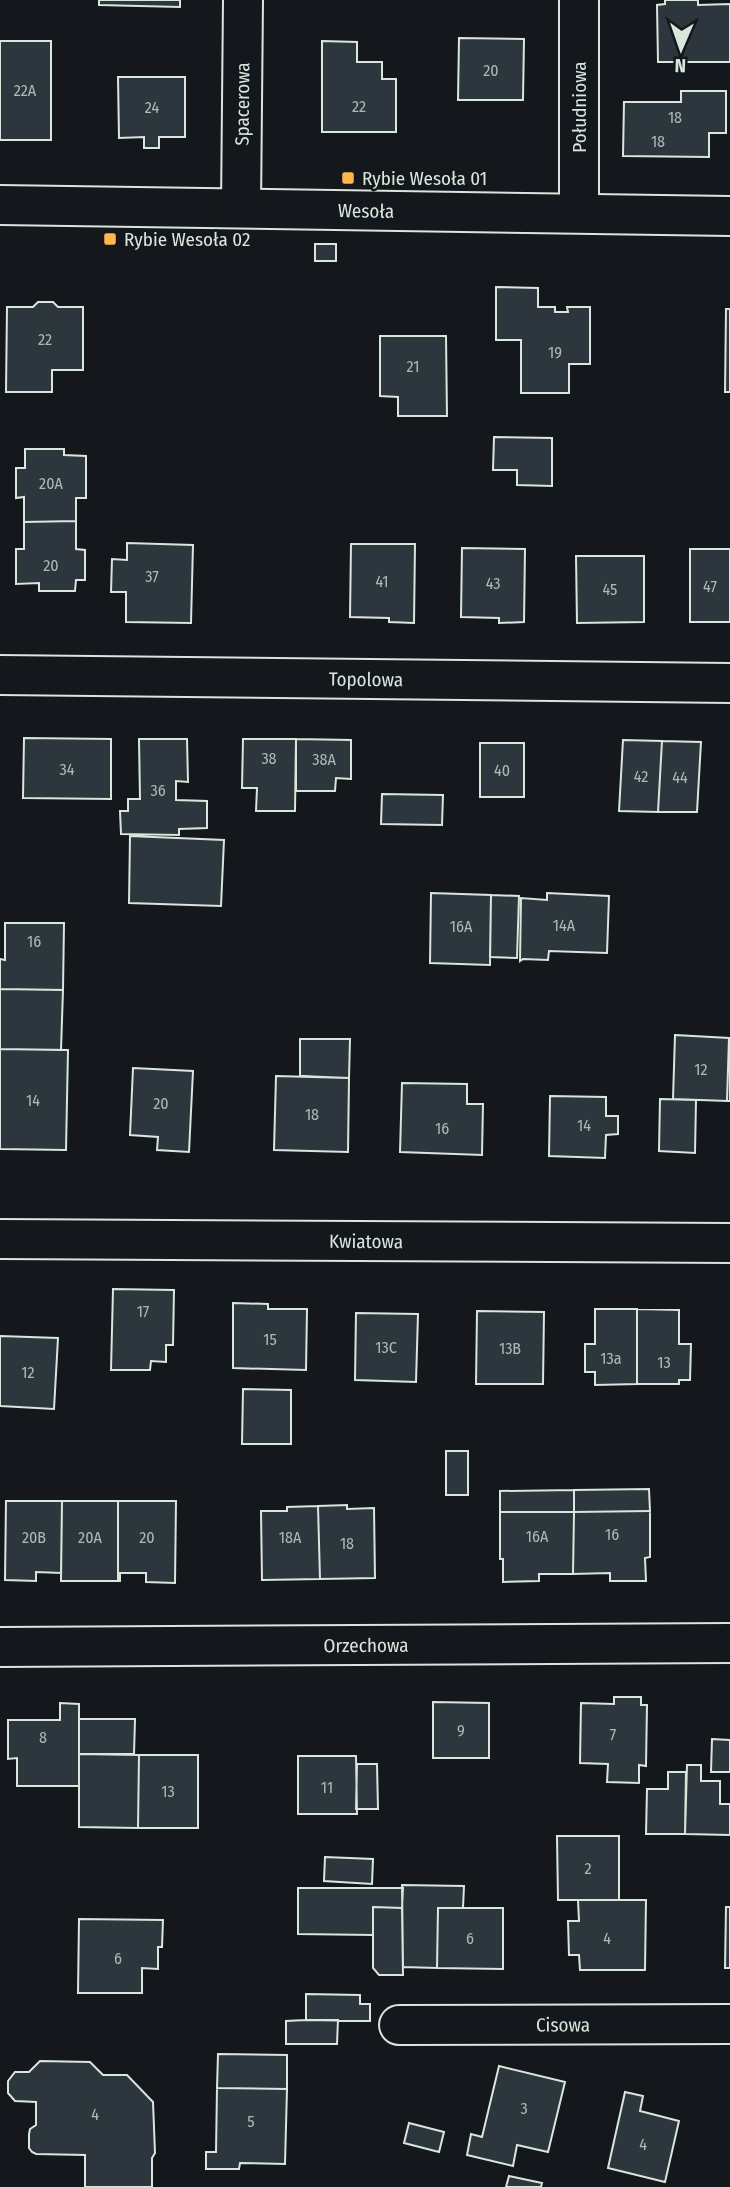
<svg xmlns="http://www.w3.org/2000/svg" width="730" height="2187" viewBox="0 0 730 2187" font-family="'Fira Sans Condensed',sans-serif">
	<rect width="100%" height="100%" fill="#14181c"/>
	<!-- building -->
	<path fill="#2c363c" stroke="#d8e6dc" stroke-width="2" d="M 99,0 L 180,0 L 180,7 L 99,5 Z
		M 665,0 L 698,0 L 698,5 L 730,4 L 730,62 L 658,62 L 657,5 L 665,4 Z
		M 459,38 L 524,39 L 523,100 L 458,100 Z
		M 0,41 L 51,41 L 51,140 L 0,140 Z
		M 322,41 L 357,42 L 357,62 L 382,62 L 382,79 L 396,79 L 396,132 L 322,132 Z
		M 118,77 L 185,77 L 185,137 L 159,137 L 159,148 L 144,148 L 144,137 L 119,138 Z
		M 681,91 L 726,91 L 726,133 L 709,133 L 709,157 L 623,156 L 624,102 L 681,102 Z
		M 315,244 L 336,244 L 336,261 L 315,261 Z
		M 496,287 L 538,288 L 538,307 L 555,307 L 555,312 L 568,312 L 567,307 L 590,307 L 590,364 L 569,364 L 569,393 L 521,393 L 521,340 L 496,340 Z
		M 38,302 L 53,302 L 58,307 L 83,307 L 83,370 L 52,370 L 52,392 L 6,392 L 7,307 L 33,307 Z
		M 726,309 L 730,309 L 730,392 L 725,392 Z
		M 380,336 L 446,336 L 447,416 L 398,416 L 398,397 L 380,396 Z
		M 494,437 L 552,438 L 552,486 L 517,485 L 517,470 L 493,470 Z
		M 25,449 L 64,449 L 64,455 L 86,456 L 86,498 L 76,498 L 76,521 L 24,522 L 24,497 L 16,498 L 16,468 L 25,468 Z
		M 76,521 L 76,549 L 85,550 L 85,580 L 76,580 L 75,591 L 39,591 L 39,583 L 16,584 L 16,549 L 24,549 L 24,522 Z
		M 127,543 L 193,545 L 191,623 L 126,622 L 126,592 L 111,592 L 112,559 L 127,560 Z
		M 351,544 L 415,544 L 414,623 L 389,622 L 389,618 L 350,617 Z
		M 462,548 L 525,549 L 524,622 L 499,623 L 499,618 L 461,617 Z
		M 690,549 L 730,549 L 730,622 L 690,622 Z
		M 576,556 L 644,556 L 644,622 L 577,623 Z
		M 24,738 L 111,739 L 111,799 L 23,798 Z
		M 139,739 L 187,739 L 188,782 L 176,781 L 176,800 L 207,801 L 207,828 L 179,829 L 179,835 L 121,834 L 120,811 L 128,811 L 128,799 L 140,799 Z
		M 243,739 L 296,739 L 295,811 L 256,811 L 257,788 L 242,788 Z
		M 296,739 L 351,740 L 351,779 L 336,778 L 335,791 L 296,791 Z
		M 623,740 L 662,741 L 658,812 L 619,811 Z
		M 662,741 L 701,742 L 697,812 L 658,812 Z
		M 480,743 L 524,743 L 524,797 L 480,797 Z
		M 382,794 L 443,795 L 442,825 L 381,824 Z
		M 130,836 L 224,840 L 221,906 L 129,903 Z
		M 431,893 L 491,895 L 490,965 L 430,963 Z
		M 547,893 L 609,896 L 607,953 L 549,951 L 548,960 L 523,959 L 520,961 L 521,898 L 547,900 Z
		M 491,895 L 519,896 L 517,958 L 490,957 Z
		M 5,923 L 64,923 L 63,990 L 0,989 L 0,959 L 5,960 Z
		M 0,989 L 63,990 L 61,1050 L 0,1049 Z
		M 675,1035 L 729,1038 L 727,1101 L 673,1099 Z
		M 729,1038 L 730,1038 L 730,1101 L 727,1101 Z
		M 300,1039 L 350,1039 L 349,1078 L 300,1076 Z
		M 0,1049 L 68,1050 L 66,1150 L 0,1149 Z
		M 133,1068 L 193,1071 L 189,1152 L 157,1150 L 158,1137 L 130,1135 Z
		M 276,1076 L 349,1078 L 348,1152 L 274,1150 Z
		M 402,1083 L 467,1084 L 467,1104 L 483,1104 L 482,1155 L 400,1152 Z
		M 550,1096 L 606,1097 L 606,1116 L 618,1116 L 618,1134 L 606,1135 L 605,1158 L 549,1156 Z
		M 660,1099 L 696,1100 L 695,1153 L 659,1151 Z
		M 113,1289 L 174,1290 L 173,1345 L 166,1345 L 166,1362 L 151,1361 L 150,1370 L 111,1370 Z
		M 233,1303 L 268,1304 L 268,1309 L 307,1309 L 306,1370 L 233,1368 Z
		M 595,1309 L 637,1309 L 637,1384 L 595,1385 L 595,1372 L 585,1372 L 585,1344 L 595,1344 Z
		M 637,1309 L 679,1310 L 679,1344 L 691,1344 L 690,1380 L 679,1380 L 679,1384 L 637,1384 Z
		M 477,1311 L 544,1312 L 543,1384 L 476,1384 Z
		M 356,1313 L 418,1314 L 416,1382 L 355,1380 Z
		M 0,1336 L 58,1338 L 54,1409 L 0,1406 Z
		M 243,1389 L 291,1390 L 291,1444 L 242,1444 Z
		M 446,1451 L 468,1451 L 468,1495 L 446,1495 Z
		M 649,1489 L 650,1511 L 574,1512 L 574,1490 Z
		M 574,1490 L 574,1512 L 500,1512 L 500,1491 Z
		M 6,1501 L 62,1501 L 61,1573 L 36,1572 L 36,1581 L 5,1580 Z
		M 62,1501 L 118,1501 L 118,1581 L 61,1581 Z
		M 118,1501 L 176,1501 L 175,1583 L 146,1582 L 146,1573 L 120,1573 L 120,1581 L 118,1581 Z
		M 347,1505 L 347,1509 L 374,1508 L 375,1578 L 320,1579 L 318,1506 Z
		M 318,1506 L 320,1579 L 262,1580 L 261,1511 L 287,1511 L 287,1507 Z
		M 650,1511 L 650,1557 L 645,1558 L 646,1581 L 610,1581 L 610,1573 L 573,1574 L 574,1512 Z
		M 500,1512 L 574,1512 L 573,1574 L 539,1574 L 539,1581 L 503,1582 L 503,1559 L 500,1559 Z
		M 614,1697 L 641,1697 L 641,1705 L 647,1705 L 646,1766 L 639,1765 L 639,1783 L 607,1782 L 608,1764 L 580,1763 L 581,1703 L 614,1704 Z
		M 433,1702 L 489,1703 L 489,1758 L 433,1758 Z
		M 60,1703 L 79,1704 L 79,1786 L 17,1786 L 17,1758 L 8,1759 L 8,1720 L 60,1720 Z
		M 79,1719 L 135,1719 L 134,1754 L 79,1754 Z
		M 712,1739 L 730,1740 L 730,1772 L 711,1772 Z
		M 79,1754 L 139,1755 L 138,1828 L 79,1827 Z
		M 139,1755 L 198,1755 L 198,1828 L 138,1828 Z
		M 298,1756 L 356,1756 L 357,1814 L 298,1814 Z
		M 357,1764 L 377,1764 L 378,1809 L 356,1809 Z
		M 687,1765 L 701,1765 L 701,1781 L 720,1781 L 720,1804 L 730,1804 L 730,1835 L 685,1834 Z
		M 668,1772 L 686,1772 L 685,1834 L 646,1834 L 647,1789 L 668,1789 Z
		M 557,1836 L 619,1836 L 619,1900 L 558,1900 Z
		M 325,1857 L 373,1859 L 372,1884 L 324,1881 Z
		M 402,1885 L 464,1886 L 463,1908 L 438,1908 L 437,1968 L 403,1967 Z
		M 298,1888 L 403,1888 L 402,1908 L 373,1907 L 373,1935 L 298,1934 Z
		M 578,1900 L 646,1900 L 645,1970 L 580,1970 L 579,1955 L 569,1955 L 568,1921 L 579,1921 Z
		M 373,1907 L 402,1908 L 403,1975 L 379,1975 L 373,1968 Z
		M 726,1907 L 730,1907 L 730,1968 L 725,1968 Z
		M 438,1908 L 503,1908 L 503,1969 L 437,1968 Z
		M 79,1919 L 163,1920 L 162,1947 L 158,1947 L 158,1969 L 142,1968 L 142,1993 L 78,1993 Z
		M 306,1994 L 360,1995 L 360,2004 L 370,2004 L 370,2021 L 306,2020 Z
		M 306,2020 L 338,2020 L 337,2044 L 286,2044 L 286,2021 Z
		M 218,2054 L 287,2055 L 287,2089 L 217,2088 Z
		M 40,2061 L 90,2062 L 103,2075 L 127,2075 L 153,2102 L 155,2153 L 152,2158 L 152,2187 L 85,2187 L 85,2155 L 36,2154 L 32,2152 L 29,2148 L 29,2134 L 30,2129 L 36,2125 L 36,2102 L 15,2101 L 8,2093 L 8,2081 L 15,2072 L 29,2072 Z
		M 499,2066 L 565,2082 L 548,2152 L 517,2145 L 513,2166 L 467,2155 L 471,2134 L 482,2137 Z
		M 217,2088 L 287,2089 L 285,2164 L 240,2163 L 239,2169 L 206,2169 L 206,2152 L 216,2152 Z
		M 625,2092 L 643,2096 L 640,2111 L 679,2121 L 665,2182 L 608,2168 Z
		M 409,2123 L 444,2132 L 439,2152 L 404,2143 Z
		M 509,2176 L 542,2183 L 541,2187 L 506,2187 Z"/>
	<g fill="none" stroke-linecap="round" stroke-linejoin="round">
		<!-- minor casing -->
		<g stroke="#d8e6dc" stroke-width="42">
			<g id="minor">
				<path id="s1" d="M 0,205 L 730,216"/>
				<path id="s2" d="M 241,207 L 243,0"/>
				<path d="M 579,213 L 579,0"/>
				<path id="s3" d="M 0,675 L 730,683"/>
				<path id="s4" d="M 0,1239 L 730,1243"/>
				<path id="s5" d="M 0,1647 L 730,1643"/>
				<path id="s6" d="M 399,2025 L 730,2024"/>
			</g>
		</g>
		<!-- minor -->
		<use href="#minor" stroke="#14181c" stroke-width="38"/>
	</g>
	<!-- markers -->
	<g fill="#ffb74d" stroke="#14181c" stroke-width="2.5">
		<rect x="341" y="171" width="14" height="14" rx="3.5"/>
		<rect x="103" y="232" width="14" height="14" rx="3.5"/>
	</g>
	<g text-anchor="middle" stroke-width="5" stroke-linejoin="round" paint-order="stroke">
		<!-- number labels -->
		<g font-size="16" fill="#adbab4">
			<text x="491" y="76">20</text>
			<text x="25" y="96">22A</text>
			<text x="359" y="112">22</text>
			<text x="152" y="113">24</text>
			<text x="675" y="123">18</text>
			<text x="658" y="147">18</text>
			<text x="45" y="345">22</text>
			<text x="555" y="358">19</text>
			<text x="413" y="372">21</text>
			<text x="51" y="489">20A</text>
			<text x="51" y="571">20</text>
			<text x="152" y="582">37</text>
			<text x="382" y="587">41</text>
			<text x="493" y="589">43</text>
			<text x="710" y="592">47</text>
			<text x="610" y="595">45</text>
			<text x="269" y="764">38</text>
			<text x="324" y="765">38A</text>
			<text x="67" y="775">34</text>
			<text x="502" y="776">40</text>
			<text x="641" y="782">42</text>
			<text x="680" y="783">44</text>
			<text x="158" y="796">36</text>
			<text x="564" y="931">14A</text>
			<text x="461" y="932">16A</text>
			<text x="34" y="947">16</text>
			<text x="701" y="1075">12</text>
			<text x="33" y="1106">14</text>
			<text x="161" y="1109">20</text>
			<text x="312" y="1120">18</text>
			<text x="584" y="1131">14</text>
			<text x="442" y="1134">16</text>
			<text x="143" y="1317">17</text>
			<text x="270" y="1345">15</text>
			<text x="386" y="1353">13C</text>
			<text x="510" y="1354">13B</text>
			<text x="611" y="1364">13a</text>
			<text x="664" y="1368">13</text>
			<text x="28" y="1378">12</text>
			<text x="612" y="1540">16</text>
			<text x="537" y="1542">16A</text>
			<text x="34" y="1543">20B</text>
			<text x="90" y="1543">20A</text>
			<text x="147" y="1543">20</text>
			<text x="290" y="1543">18A</text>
			<text x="347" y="1549">18</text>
			<text x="461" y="1736">9</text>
			<text x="613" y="1740">7</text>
			<text x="43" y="1743">8</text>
			<text x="327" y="1793">11</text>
			<text x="168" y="1797">13</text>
			<text x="588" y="1874">2</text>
			<text x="470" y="1944">6</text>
			<text x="607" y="1944">4</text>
			<text x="118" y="1964">6</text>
			<text x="524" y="2114">3</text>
			<text x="95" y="2120">4</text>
			<text x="251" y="2127">5</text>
			<text x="643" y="2150">4</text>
		</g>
		<!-- street labels -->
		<g font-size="19" fill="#d8e6dc" stroke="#14181c">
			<text dy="7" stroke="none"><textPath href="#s2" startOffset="103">Spacerowa</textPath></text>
			<text transform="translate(579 107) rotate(-90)" y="7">Południowa</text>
			<text dy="7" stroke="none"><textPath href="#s1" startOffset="366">Wesoła</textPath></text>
			<text dy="7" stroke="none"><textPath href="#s3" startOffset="366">Topolowa</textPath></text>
			<text dy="7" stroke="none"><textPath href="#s4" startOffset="366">Kwiatowa</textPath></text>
			<text dy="7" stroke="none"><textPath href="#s5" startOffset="366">Orzechowa</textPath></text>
			<text dy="7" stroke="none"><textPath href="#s6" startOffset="164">Cisowa</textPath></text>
		</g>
		<!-- poi labels -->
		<g font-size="19" fill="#d8e6dc" stroke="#14181c" text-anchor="start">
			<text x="362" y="185">Rybie Wesoła 01</text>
			<text x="124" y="246">Rybie Wesoła 02</text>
		</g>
	</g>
	<!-- north arrow -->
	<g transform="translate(681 49) rotate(182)" stroke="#14181c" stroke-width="5" paint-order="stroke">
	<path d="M0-5L12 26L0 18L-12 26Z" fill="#d8e6dc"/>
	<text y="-10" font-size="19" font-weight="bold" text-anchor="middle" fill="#d8e6dc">N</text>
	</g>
</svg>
